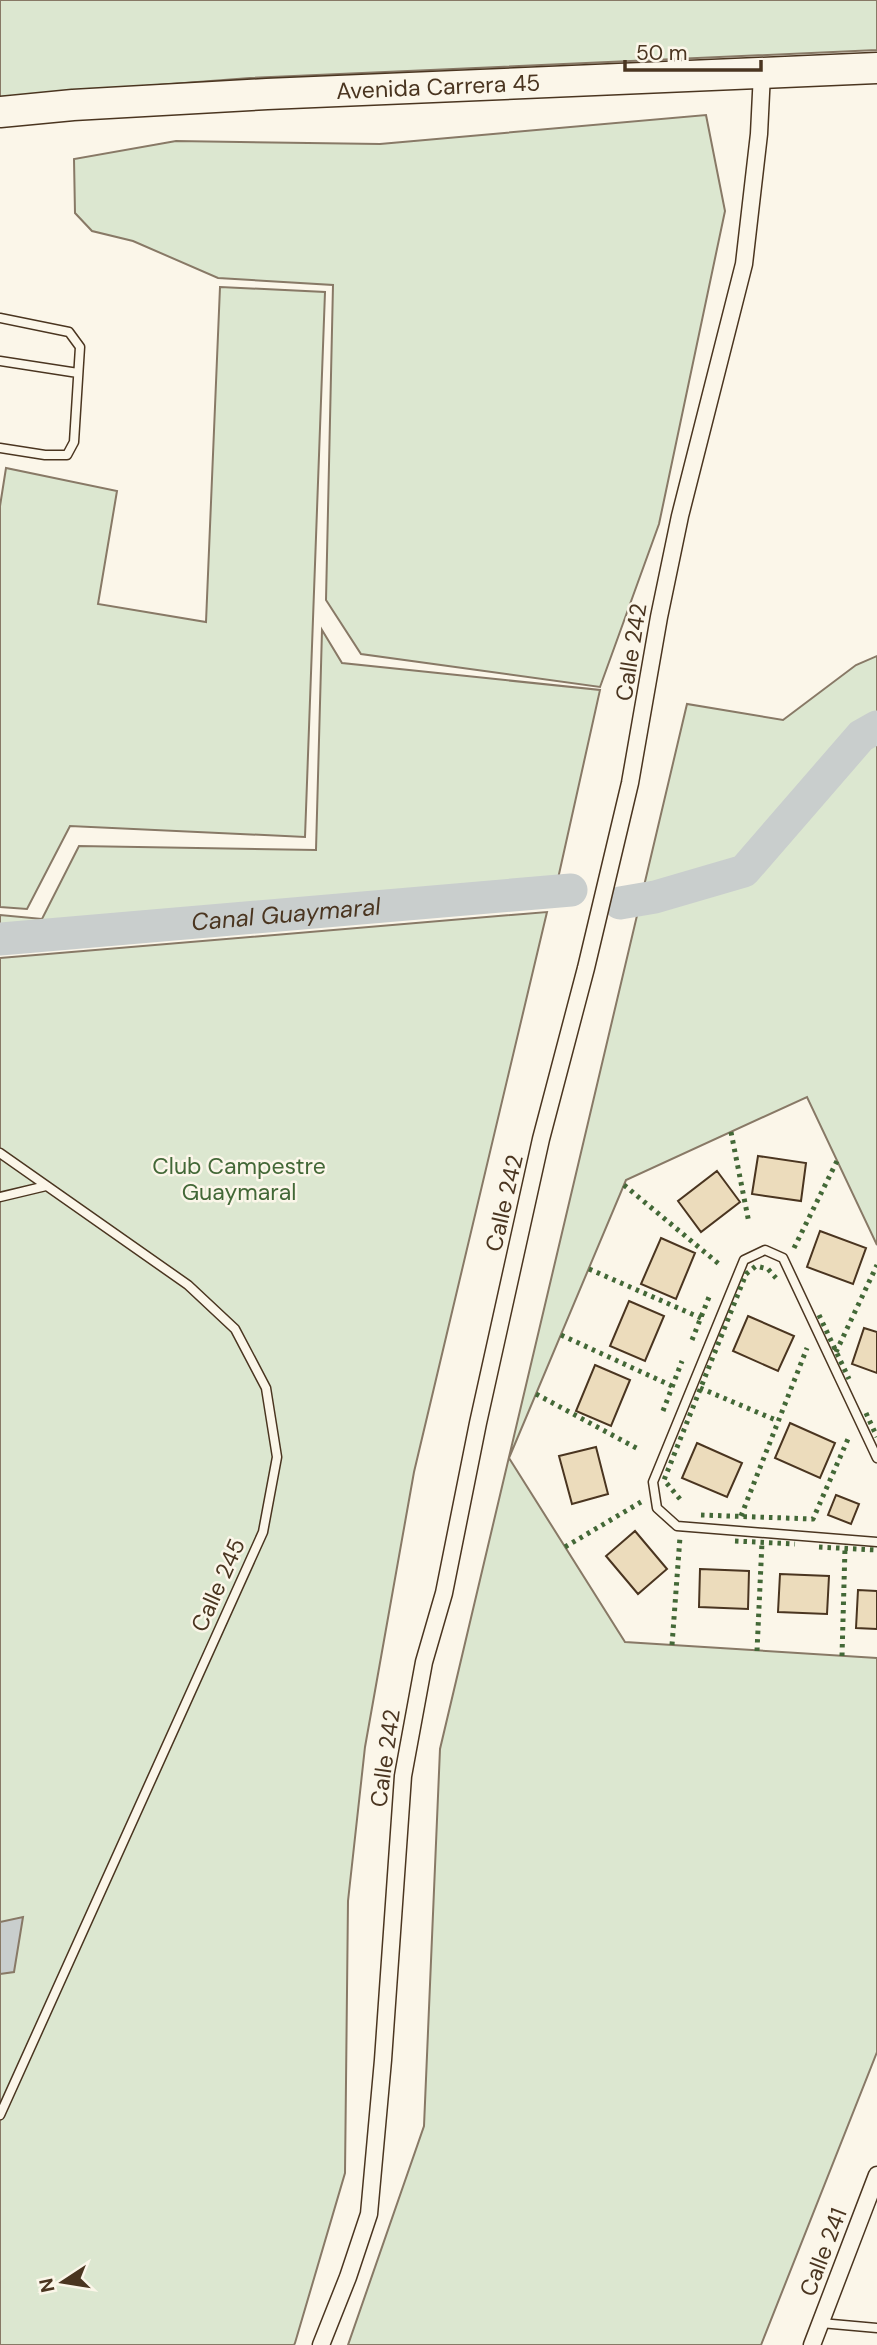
<svg xmlns="http://www.w3.org/2000/svg" width="877" height="2345" viewBox="0 0 877 2345" font-family="'DM Sans',sans-serif">
	<rect width="100%" height="100%" fill="#fbf6e9"/>
	<!-- green -->
	<path fill="#dce7d0" stroke="#887966" stroke-width="2" d="M 0,0 L 877,0 L 877,50 L 250,78 L 0,97 Z
		M 706,115 L 725,211 L 659,524 L 600,687 L 361,654 L 326,600 L 333,285 L 218,278 L 133,241 L 92,231 L 75,213 L 74,159 L 176,141 L 380,144 Z
		M 220,287 L 325,292 L 305,837 L 70,826 L 27,909 L 0,907 L 0,506 L 6,468 L 117,491 L 98,604 L 206,622 Z
		M 322,630 L 342,663 L 600,690 L 553,901 L 0,940 L 0,915 L 42,919 L 79,846 L 316,850 Z
		M 877,656 L 877,1245 L 807,1097 L 626,1180 L 509,1458 L 625,1642 L 877,1658 L 877,2052 L 761,2345 L 348,2345 L 424,2126 L 440,1749 L 687,704 L 783,720 L 856,665 Z
		M 547,912 L 414,1472 L 365,1747 L 348,1901 L 345,2173 L 295,2343 L 294,2345 L 0,2345 L 0,958 Z"/>
	<!-- water -->
	<path fill="#c9cecd" stroke="#887966" stroke-width="2" d="M 23,1917 L 14,1972 L 0,1974 L 0,1922 Z"/>
	<g fill="none" stroke-linecap="round" stroke-linejoin="round">
		<!-- river -->
		<g stroke="#c9cecd" stroke-width="33">
			<path d="M 620,903 L 655,897 L 744,871 L 861,736 L 877,727"/>
			<path id="s1" d="M 0,939 L 571,890"/>
		</g>
	</g>
	<!-- building -->
	<path fill="#ecdcbc" stroke="#4a3520" stroke-width="2" d="M 758,1156 L 806,1163 L 801,1201 L 752,1194 Z
		M 717,1171 L 740,1202 L 701,1232 L 678,1201 Z
		M 820,1231 L 866,1248 L 853,1284 L 807,1267 Z
		M 661,1238 L 695,1253 L 676,1299 L 641,1284 Z
		M 629,1301 L 664,1316 L 645,1361 L 610,1346 Z
		M 748,1316 L 794,1336 L 778,1371 L 733,1351 Z
		M 864,1328 L 877,1332 L 877,1373 L 852,1364 Z
		M 595,1365 L 630,1380 L 611,1426 L 576,1411 Z
		M 790,1423 L 835,1443 L 820,1478 L 775,1458 Z
		M 697,1443 L 742,1463 L 727,1497 L 682,1478 Z
		M 596,1447 L 608,1494 L 572,1504 L 559,1456 Z
		M 836,1495 L 859,1504 L 851,1524 L 828,1515 Z
		M 635,1531 L 667,1569 L 638,1594 L 606,1556 Z
		M 700,1569 L 749,1571 L 748,1609 L 699,1607 Z
		M 780,1574 L 829,1576 L 827,1614 L 778,1612 Z
		M 858,1590 L 877,1591 L 877,1629 L 856,1628 Z"/>
	<g fill="none" stroke-linecap="round" stroke-linejoin="round">
		<!-- lane casing -->
		<g stroke="#4a3520" stroke-width="11">
			<path id="lane" d="M 0,318 L 69,332 L 80,347 L 74,442 L 67,455 L 45,455 L 0,448
				M 0,361 L 78,373
				M 0,1153 L 188,1285 L 235,1329 L 266,1388 L 277,1457 L 263,1532 L 0,2115
				M 0,1197 L 46,1186
				M 877,1458 L 783,1258 L 765,1250 L 744,1260 L 653,1482 L 657,1508 L 677,1526 L 877,1542
				M 821,2323 L 877,2328"/>
		</g>
		<!-- street casing -->
		<g stroke="#4a3520" stroke-width="19">
			<path id="street" d="M 321,2345 L 348,2277 L 369,2214 L 383,2060 L 403,1776 L 424,1662 L 444,1593 L 478,1423 L 541,1139 L 586,968 L 630,783 L 659,617 L 680,516 L 744,264 L 759,134 L 762,73
				M 812,2345 L 877,2175"/>
		</g>
		<!-- highway casing -->
		<g stroke="#4a3520" stroke-width="33">
			<g id="highway">
				<path id="s2" d="M 0,112 L 73,105 L 267,94 L 877,68"/>
			</g>
		</g>
		<!-- lane -->
		<use href="#lane" stroke="#fbf6e9" stroke-width="8"/>
		<!-- street -->
		<use href="#street" stroke="#fbf6e9" stroke-width="16"/>
		<!-- highway -->
		<use href="#highway" stroke="#fbf6e9" stroke-width="30"/>
		<!-- hedge -->
		<path stroke="#436837" stroke-width="5" stroke-dasharray="3.5 5" stroke-linecap="butt" d="M 731,1132 L 749,1223
			M 624,1185 L 719,1264
			M 794,1248 L 837,1161
			M 589,1269 L 701,1318
			M 819,1315 L 849,1379
			M 561,1335 L 672,1386
			M 692,1340 L 709,1297
			M 836,1352 L 877,1265
			M 700,1388 L 778,1421
			M 536,1394 L 640,1450
			M 663,1411 L 682,1361
			M 866,1413 L 877,1437
			M 680,1499 L 664,1480 L 746,1274 L 756,1266 L 768,1269 L 776,1278
			M 701,1515 L 813,1519 L 848,1439
			M 741,1516 L 807,1348
			M 735,1541 L 795,1544
			M 565,1547 L 641,1502
			M 819,1547 L 876,1550
			M 672,1645 L 680,1537
			M 757,1651 L 762,1542
			M 842,1656 L 845,1548"/>
	</g>
	<g text-anchor="middle" stroke-width="5" stroke-linejoin="round" paint-order="stroke">
		<!-- street labels -->
		<g font-size="23" fill="#4a3520" stroke="#fbf6e9">
			<text dy="8" stroke="none"><textPath href="#s2" startOffset="439">Avenida Carrera 45</textPath></text>
			<text transform="translate(631 652) rotate(-81)" y="8">Calle 242</text>
			<text transform="translate(504 1203) rotate(-77)" y="8">Calle 242</text>
			<text transform="translate(218 1585) rotate(-66)" y="8">Calle 245</text>
			<text transform="translate(385 1758) rotate(-82)" y="8">Calle 242</text>
			<text transform="translate(823 2252) rotate(-69)" y="8">Calle 241</text>
		</g>
		<!-- park labels -->
		<g font-size="23" fill="#436837" stroke="#fbf6e9">
			<text x="239" y="1174">Club Campestre<tspan x="239" dy="26">Guaymaral</tspan></text>
		</g>
		<!-- water labels -->
		<g font-size="24" font-style="italic" fill="#4a3520" stroke="#fbf6e9">
			<text dy="8" stroke="none"><textPath href="#s1" startOffset="287">Canal Guaymaral</textPath></text>
		</g>
	</g>
	<!-- north arrow -->
	<g transform="translate(63 2282) rotate(258)" stroke="#fbf6e9" stroke-width="5" paint-order="stroke">
	<path d="M0-5L12 26L0 18L-12 26Z" fill="#4a3520"/>
	<text y="-10" font-size="19" font-weight="bold" text-anchor="middle" fill="#4a3520">N</text>
	</g>
	<!-- scale -->
	<path d="M625 60v10h136v-10" fill="none" stroke="#4a3520" stroke-width="3.5"/>
	<text x="636" y="60" font-size="21" fill="#4a3520" stroke="#fbf6e9" stroke-width="5" paint-order="stroke">50 m</text>
</svg>
